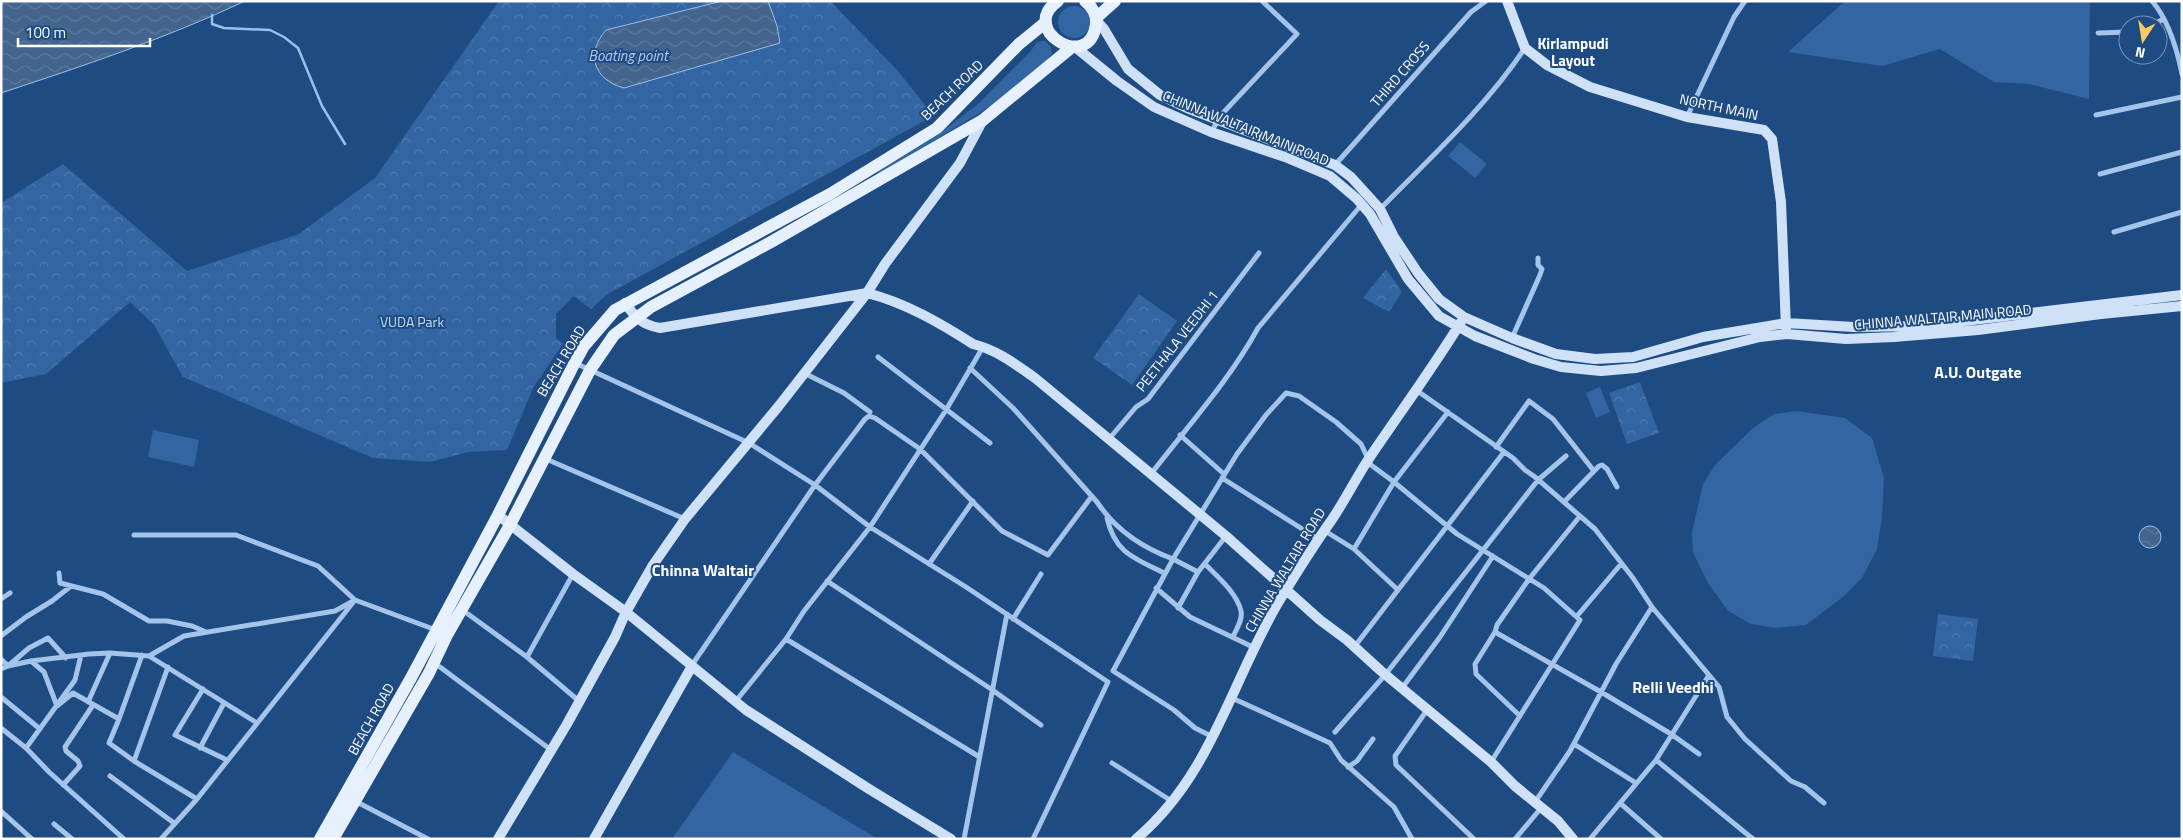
<svg xmlns="http://www.w3.org/2000/svg" width="2183" height="840" viewBox="0 0 2183 840" font-family="'Titillium Web',sans-serif">
	<defs>
		<pattern id="forest-crowns" width="20" height="18" patternUnits="userSpaceOnUse" patternTransform="scale(1.25)"><rect width="20" height="18" fill="#3265a1"/><path d="M2 6a3 3 0 1 1 6 0M12 15a3 3 0 1 1 6 0" fill="none" stroke="#517caf"/></pattern>
		<pattern id="water-waves" width="16" height="10" patternUnits="userSpaceOnUse" patternTransform="scale(1.25)"><rect width="16" height="10" fill="#43648c"/><path d="M0 5q4-4 8 0t8 0" fill="none" stroke="#5f7b9d"/></pattern>
	</defs>
	<rect width="100%" height="100%" fill="#1e4b82"/>
	<!-- grass -->
	<path fill="#3265a1" d="M 1845,1 L 2090,1 L 2089,99 L 2029,84 L 1994,82 L 1940,49 L 1882,66 L 1788,52 Z
		M1058 22a16 16 0 1 1 32 0a16 16 0 1 1-32 0Z
		M 1042,41 L 1045,41 L 1051,47 L 1052,54 L 1044,63 L 991,106 L 879,174 L 877,171 L 944,130 L 979,103 L 1031,51 L 1036,43 Z
		M 1460,142 L 1487,164 L 1475,178 L 1448,156 Z
		M 1600,387 L 1610,412 L 1596,418 L 1586,393 Z
		M 1797,411 L 1845,418 L 1872,438 L 1884,478 L 1882,518 L 1877,549 L 1862,578 L 1844,596 L 1806,625 L 1776,628 L 1751,624 L 1728,611 L 1708,583 L 1700,567 L 1693,552 L 1692,532 L 1703,484 L 1715,465 L 1753,428 L 1774,414 Z
		M 153,430 L 199,440 L 194,467 L 148,457 Z
		M 733,752 L 878,839 L 672,839 Z"/>
	<!-- forest -->
	<path fill="url(#forest-crowns)" d="M 499,1 L 830,1 L 898,71 L 926,106 L 937,114 L 606,295 L 591,309 L 574,296 L 556,314 L 556,338 L 563,344 L 534,386 L 507,450 L 468,452 L 430,462 L 373,458 L 183,377 L 154,325 L 130,302 L 46,374 L 1,383 L 1,203 L 63,164 L 187,271 L 299,234 L 375,178 Z
		M 1386,269 L 1402,292 L 1389,312 L 1363,298 Z
		M 1139,294 L 1177,321 L 1132,385 L 1093,358 Z
		M 1640,382 L 1659,433 L 1627,444 L 1609,393 Z
		M 1938,614 L 1978,619 L 1973,661 L 1933,656 Z"/>
	<!-- water -->
	<path fill="url(#water-waves)" stroke="#98c0eb" d="M 1,1 L 245,1 C 167,38 83,66 1,93 Z
		M 722,1 L 768,1 L 777,26 L 780,43 L 624,88 C 594,80 585,54 606,30 Z
		M2139 537a11 11 0 1 1 22 0a11 11 0 1 1-22 0Z"/>
	<g fill="none" stroke-linecap="round" stroke-linejoin="round">
		<!-- stream -->
		<path stroke="#98c0eb" stroke-width="2.5" d="M 212,15 L 212,24 L 224,28 L 270,30 L 284,37 L 298,48 L 322,106 L 345,144"/>
		<!-- street -->
		<path stroke="#a4c4e9" stroke-width="5" d="M 2152,1 C 2169,21 2177,49 2182,74
			M 2151,25 L 2164,19
			M 2098,33 L 2128,32
			M 2096,115 L 2182,97
			M 1687,117 L 1734,17 L 1745,1
			M 1211,132 L 1222,114 L 1297,34 L 1262,1
			M 1335,165 L 1471,12 L 1486,1
			M 2100,174 L 2182,152
			M 1380,209 C 1430,158 1485,108 1525,48
			M 2114,232 L 2182,212
			M 1512,338 L 1540,275 L 1542,269 L 1538,265 L 1538,258
			M 878,357 L 990,443
			M 575,363 L 749,443 L 815,485 L 870,527 L 966,587 L 1108,682 L 1033,839
			M 970,368 L 1013,408 L 1097,502 C 1115,529 1143,548 1173,559 L 1113,671 L 1174,710 L 1195,728 L 1213,737
			M 804,373 L 844,393 L 870,412
			M 1416,390 L 1513,458 L 1525,470 L 1535,477 L 1595,529 L 1633,578 L 1652,607 L 1719,687 L 1727,717 L 1745,739 L 1791,781 L 1805,787 L 1824,803
			M 1448,412 L 1394,482 L 1457,534 L 1544,588 L 1580,620 L 1491,762
			M 1180,435 L 1224,474
			M 1109,439 L 1136,407 L 1148,399 L 1259,253
			M 1496,447 L 1529,401 L 1553,419 L 1594,471
			M 546,459 L 685,519
			M 1151,474 C 1187,427 1229,381 1258,328 L 1362,204
			M 1222,478 L 1318,539
			M 1564,502 L 1599,466 L 1602,465 L 1607,469 L 1617,487
			M 1580,516 L 1529,579 L 1497,625 L 1495,632 L 1601,692 L 1671,734 L 1699,754
			M 1107,518 C 1115,553 1134,558 1164,573
			M 1325,531 L 1354,549 L 1398,590 L 1355,646
			M 134,535 L 236,535 L 318,566 L 355,600 L 335,611 L 184,636 L 149,656 L 257,723
			M 929,564 L 973,501
			M 1205,564 C 1217,576 1237,593 1241,611 C 1243,620 1236,629 1233,637
			M 1198,572 L 1173,559 L 1237,454 L 1266,415 L 1286,393 L 1299,396 L 1336,422 L 1361,444 L 1371,465 L 1394,482 L 1354,549
			M 59,573 L 60,583 L 103,594 L 149,621 L 167,621 L 192,626 L 206,632
			M 827,581 L 991,689 L 1041,725
			M 1156,588 L 1190,617 L 1255,648
			M 1398,590 L 1504,452
			M 1,599 L 10,593
			M 1178,608 L 1198,572 L 1226,536
			M 468,614 L 527,657 L 579,701
			M 1577,616 L 1621,564
			M 1013,619 L 1041,574
			M 1495,632 L 1475,664 L 1476,674 L 1520,716
			M 1,636 L 26,617 L 52,601 L 71,586
			M 786,639 L 978,756
			M 527,657 L 573,574
			M 1,659 L 8,666 L 31,661 L 89,654 L 110,653 L 149,656
			M 31,661 L 44,672 L 57,706 L 73,693 L 119,719 L 109,743 L 134,761 L 197,799
			M 692,665 L 815,485 L 865,419 L 869,416 L 875,418 L 920,449 L 1002,531 L 1048,555 L 1092,496
			M 440,667 L 551,750
			M 1,669 L 8,666 L 29,648 L 48,638 L 66,658
			M 1402,688 L 1440,637 L 1493,556
			M 203,689 L 175,735 L 227,760
			M 1,697 L 40,729
			M 1232,698 L 1330,743 L 1341,760 L 1394,807 L 1412,839
			M 88,702 L 110,653
			M 735,702 L 786,639 L 804,611 L 870,527 L 946,410 L 983,347
			M 1427,710 L 1395,756 L 1396,765 L 1474,839
			M 119,719 L 142,655
			M 1,728 L 26,748 L 49,772 L 124,839
			M 1335,732 L 1385,675 L 1538,480 L 1566,456
			M 1574,744 L 1636,783
			M 26,748 L 75,680 L 81,655
			M 200,748 L 224,703
			M 1656,760 L 1709,675
			M 134,761 L 168,667
			M 1112,763 L 1173,802
			M 1348,767 L 1357,761 L 1373,739
			M 110,776 L 174,823
			M 63,785 L 80,766 L 78,761 L 66,751 L 65,747 L 93,705
			M 355,801 L 428,839
			M 1535,802 L 1570,751 L 1616,664 L 1652,607
			M 1620,803 L 1661,839
			M 1,811 L 32,839
			M 54,824 L 72,839
			M 161,839 L 197,799 L 355,600 L 436,630
			M 964,839 L 1007,614
			M 1515,839 L 1541,808
			M 1590,839 L 1656,760 L 1753,839"/>
		<!-- secondary -->
		<path stroke="#cfe1f7" stroke-width="10" d="M 1507,1 L 1525,48 L 1547,65 L 1590,87 L 1687,117 L 1764,130 L 1772,139 L 1781,202 L 1786,328
			M 1097,21 L 1104,29 L 1128,69 L 1160,95 L 1187,108 L 1335,165 L 1351,177 L 1380,209 L 1394,237 L 1418,273 L 1439,299 L 1464,317 L 1512,338 L 1556,354 L 1595,359 L 1633,357 L 1703,337 L 1786,323 L 1854,327 L 1922,326 L 2182,295
			M 1074,46 L 1117,81 L 1154,107 L 1211,132 L 1285,157 L 1330,176 L 1357,199 L 1370,214 L 1408,279 L 1439,316 L 1475,336 L 1534,359 L 1561,367 L 1601,371 L 1636,368 L 1760,337 L 1787,334 L 1846,339 L 1894,337 L 1978,330 L 2101,314 L 2182,306
			M 625,303 C 635,317 642,325 660,328 L 867,293 C 906,303 940,323 973,344 C 997,350 1015,364 1035,378 L 1226,536 L 1320,620 L 1347,640 L 1381,671 L 1491,762 L 1515,786 L 1558,821 L 1573,839
			M 498,515 L 573,574 L 626,612 L 746,710 L 869,789 L 951,839
			M 498,839 L 567,724 L 615,637 L 626,612 L 653,565 L 685,519 L 778,407 L 867,293 L 885,264 L 960,163 L 983,120
			M 594,839 L 692,666
			M 1136,839 C 1213,774 1231,680 1281,598 C 1297,572 1313,546 1331,521 C 1344,502 1355,480 1368,460 C 1399,414 1432,369 1461,322"/>
		<!-- primary -->
		<path stroke="#e7f1fe" stroke-width="12" d="M 1058,1 C 1017,29 1090,74 1096,24 C 1097,15 1092,6 1085,1
			M 1096,18 L 1115,1
			M 320,839 L 411,678 L 498,515 L 572,368 L 584,346 L 615,310 L 830,194 L 937,128 L 1019,44 L 1046,22
			M 333,839 L 429,673 L 447,635 L 510,525 L 590,370 L 614,335 L 651,307 L 771,242 L 983,120 L 1072,47"/>
	</g>
	<g text-anchor="middle" stroke-width="4" stroke-linejoin="round" paint-order="stroke">
		<!-- street labels -->
		<g font-size="14" fill="#fff" stroke="#1e4b82">
			<text transform="translate(1400 74) rotate(-49)" y="5">THIRD CROSS</text>
			<text transform="translate(952 90) rotate(-44)" y="5">BEACH ROAD</text>
			<text transform="translate(1719 107) rotate(12)" y="5">NORTH MAIN</text>
			<text transform="translate(1246 128) rotate(22)" y="5">CHINNA WALTAIR MAIN ROAD</text>
			<text transform="translate(1943 317) rotate(-5)" y="5">CHINNA WALTAIR MAIN ROAD</text>
			<text transform="translate(1177 341) rotate(-52)" y="5">PEETHALA VEEDHI 1</text>
			<text transform="translate(561 361) rotate(-59)" y="5">BEACH ROAD</text>
			<text transform="translate(1285 570) rotate(-59)" y="5">CHINNA WALTAIR ROAD</text>
			<text transform="translate(371 719) rotate(-61)" y="5">BEACH ROAD</text>
		</g>
		<!-- park labels -->
		<g font-size="14" fill="#c9def7" stroke="#1e4b82">
			<text x="412" y="327">VUDA Park</text>
		</g>
		<!-- neighbourhood labels -->
		<g font-size="15" font-weight="bold" fill="#fff" stroke="#1e4b82">
			<text x="1573" y="49">Kirlampudi<tspan x="1573" dy="17">Layout</tspan></text>
		</g>
		<!-- water labels -->
		<g font-size="15" font-style="italic" fill="#b0cef1" stroke="#1e4b82">
			<text x="628" y="61">Boating point</text>
		</g>
		<!-- quarter labels -->
		<g font-size="16" font-weight="bold" fill="#fff" stroke="#1e4b82">
			<text x="1978" y="378">A.U. Outgate</text>
			<text x="703" y="576">Chinna Waltair</text>
			<text x="1673" y="693">Relli Veedhi</text>
		</g>
	</g>
	<!-- border -->
	<rect width="2183" height="840" fill="none" stroke="#ffffff" stroke-width="5"/>
	<!-- north arrow -->
	<g transform="translate(2143 40) rotate(192)"><circle r="24" fill="#1e4b82" stroke="#7893b4"/>
	<path d="M0-4L9 19L0 12L-9 19Z" fill="#f8cb63"/>
	<text y="-8" font-size="14" font-weight="bold" text-anchor="middle" fill="#ffffff">N</text>
	</g>
	<!-- scale -->
	<path d="M18 38v8h132v-8" fill="none" stroke="#ffffff" stroke-width="2.5"/>
	<text x="25" y="38" font-size="15" fill="#ffffff" stroke="#1e4b82" stroke-width="4" paint-order="stroke">100 m</text>
</svg>
